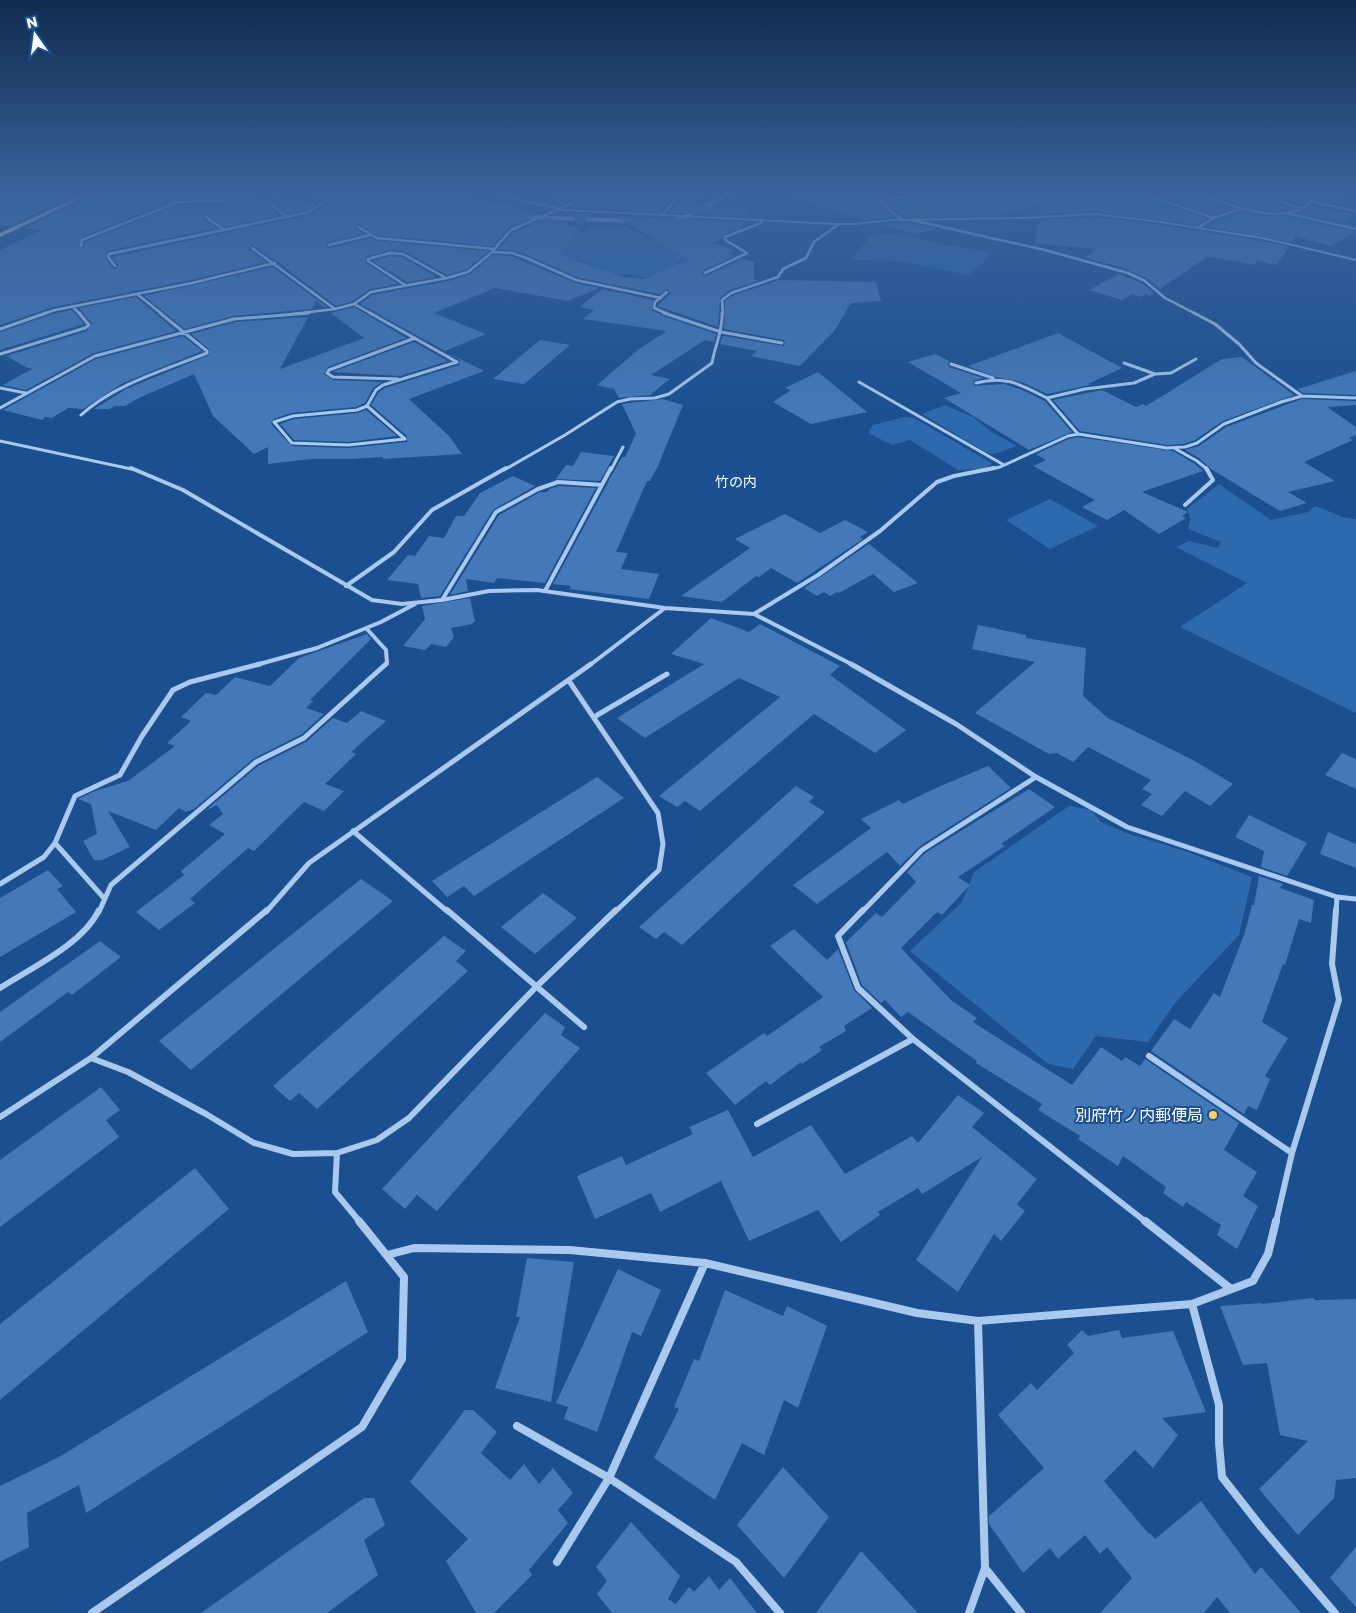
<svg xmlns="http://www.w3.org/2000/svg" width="1356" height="1613" viewBox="0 0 1356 1613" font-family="Poppins,'Noto Sans JP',sans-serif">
	<rect width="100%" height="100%" fill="#1b4f8f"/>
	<!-- green -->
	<path fill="#2e69ad" d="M 591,226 L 625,227 L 653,239 L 675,241 L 678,249 L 678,254 L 687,260 L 676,263 L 713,279 L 658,281 L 629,274 L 610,274 L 585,262 L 530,249 L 570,231 L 584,232 Z
		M 901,233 L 930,242 L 991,252 L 987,259 L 969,275 L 900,261 L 851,260 L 868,239 L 866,235 Z
		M 945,405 L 973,417 L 990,431 L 1017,446 L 994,454 L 987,453 L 922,414 Z
		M 905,417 L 914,418 L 993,464 L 981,469 L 958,470 L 910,440 L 892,445 L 868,433 L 873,425 Z
		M 1219,484 L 1271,520 L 1308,512 L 1315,506 L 1346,518 L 1356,519 L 1356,713 L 1180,627 L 1247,583 L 1176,547 L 1189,541 L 1218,548 L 1221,542 L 1188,529 L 1190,519 L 1187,509 Z
		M 1050,499 L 1098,526 L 1050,549 L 1006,520 Z
		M 1069,806 L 1091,810 L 1101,822 L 1126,833 L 1185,851 L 1252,877 L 1239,935 L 1175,1003 L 1148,1042 L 1096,1036 L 1073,1069 L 1048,1064 L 910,951 L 962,902 L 974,872 Z"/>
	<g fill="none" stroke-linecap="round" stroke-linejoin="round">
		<!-- stream -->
		<path stroke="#9cc4f0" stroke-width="4" d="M 775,190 L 802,195
			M 870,204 L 899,203
			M 526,217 L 634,221
			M 673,221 L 681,219 L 737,190"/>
	</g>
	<!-- building -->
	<path fill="#4478b7" d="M 0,190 L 88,190 L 10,226 L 0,225 Z
		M 129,190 L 157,190 L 171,198 L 172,201 L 81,237 L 79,248 L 83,248 L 85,242 L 178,205 L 223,204 L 226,201 L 223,198 L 178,199 L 176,194 L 169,190 L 258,190 L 259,200 L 280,196 L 287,201 L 297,199 L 307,205 L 315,197 L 326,197 L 308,209 L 288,213 L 270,202 L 268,207 L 280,215 L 225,227 L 205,214 L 203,219 L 216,228 L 107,251 L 105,258 L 114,269 L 117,268 L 118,265 L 112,257 L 310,215 L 338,197 L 398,195 L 399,190 L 452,190 L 497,205 L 504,203 L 538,215 L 509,227 L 493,246 L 378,235 L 357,224 L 356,229 L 363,234 L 328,242 L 326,247 L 330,248 L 371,238 L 377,241 L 488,251 L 467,269 L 447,275 L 404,251 L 389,250 L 367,256 L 365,258 L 366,263 L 398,284 L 370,289 L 353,301 L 336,306 L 277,261 L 252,245 L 249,247 L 249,250 L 266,262 L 191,280 L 54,307 L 0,325 L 0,250 L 42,230 L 24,228 L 98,193 L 98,199 Z
		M 575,190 L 578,190 L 573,200 L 561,205 L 552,194 L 576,191 Z
		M 594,190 L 683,190 L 677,194 L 660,212 L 606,209 L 598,204 L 595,209 L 570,207 L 577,204 L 582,196 L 592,193 Z
		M 693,190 L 719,190 L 687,205 L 741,208 L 740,210 L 747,210 L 745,216 L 668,213 L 681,198 Z
		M 887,190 L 923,190 L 883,197 L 881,192 L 890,192 Z
		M 946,190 L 1128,190 L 1130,193 L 1207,219 L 1196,225 L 1095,211 L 1040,214 L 1043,204 L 994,216 L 903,217 L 887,203 L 944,193 Z
		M 1142,190 L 1187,190 L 1189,193 L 1232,209 L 1214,215 Z
		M 1200,190 L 1243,190 L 1245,193 L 1292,208 L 1276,211 L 1262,210 L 1232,202 Z
		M 1257,190 L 1297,190 L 1310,199 L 1301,205 Z
		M 1307,190 L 1352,190 L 1353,194 L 1334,201 L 1356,208 L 1318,200 L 1317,197 Z
		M 792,192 L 874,192 L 877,203 L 894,217 L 866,220 L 791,198 Z
		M 1312,205 L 1354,214 L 1345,223 L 1298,213 Z
		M 1242,212 L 1261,216 L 1286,216 L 1356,232 L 1331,246 L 1296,236 L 1292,242 L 1206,226 Z
		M 569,213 L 590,214 L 581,226 Z
		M 616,216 L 743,222 L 742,227 L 724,234 L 722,239 L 712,243 L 735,250 L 727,253 L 734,256 L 704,270 L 702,274 L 706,276 L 742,259 L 754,262 L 754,280 L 760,280 L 730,290 L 720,298 L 718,327 L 657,306 L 670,294 L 668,289 L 659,294 L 577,277 L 525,254 L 512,250 L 498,249 L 513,233 L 547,218 L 579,229 L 560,255 L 627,278 L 629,277 L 644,279 L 688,260 Z
		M 1095,217 L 1154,224 L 1262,241 L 1289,247 L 1276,265 L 1256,261 L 1255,265 L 1207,257 L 1160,289 L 1147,278 L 1127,270 L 1129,269 L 1085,258 L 1097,249 L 1034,243 L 1039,220 Z
		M 909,223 L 937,229 L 915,234 L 880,224 Z
		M 493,255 L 511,256 L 575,283 L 599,288 L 568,301 L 495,288 L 434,313 L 486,334 L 445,351 L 360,304 L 372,295 L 448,281 L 469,275 Z
		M 390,256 L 402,257 L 437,277 L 407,282 L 373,261 Z
		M 272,267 L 327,307 L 324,307 L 316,301 L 312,309 L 233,316 L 185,329 L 144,296 Z
		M 1119,274 L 1143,284 L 1154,293 L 1149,296 L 1146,294 L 1141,297 L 1132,294 L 1122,300 L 1089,290 Z
		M 779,280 L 876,282 L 881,301 L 851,303 L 835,330 L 800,366 L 751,356 L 757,351 L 720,344 L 723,336 L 784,346 L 785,342 L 783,340 L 724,329 L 725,301 L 732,296 Z
		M 602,289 L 653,300 L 652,310 L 663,316 L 716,334 L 714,342 L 705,340 L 651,375 L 670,379 L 650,395 L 619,398 L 614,389 L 597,385 L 639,349 L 667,331 L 583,319 L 594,310 L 580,307 Z
		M 136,297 L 176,331 L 94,353 L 26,390 L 3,385 L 32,369 L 26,367 L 6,356 L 87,331 L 92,324 L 79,308 Z
		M 354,307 L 406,338 L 328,367 L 324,374 L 333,380 L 382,382 L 373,388 L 365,403 L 356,407 L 292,413 L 273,419 L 271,424 L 292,446 L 348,448 L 407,442 L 407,436 L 371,405 L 379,392 L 385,388 L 459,365 L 460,360 L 448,353 L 484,371 L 409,399 L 449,436 L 462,454 L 383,459 L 383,457 L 352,459 L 311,459 L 268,464 L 268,447 L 254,454 L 213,416 L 194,374 L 139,398 L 125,406 L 115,406 L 109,409 L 94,409 L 126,389 L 209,355 L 209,349 L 191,334 L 235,322 L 308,317 L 280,369 L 364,338 L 331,313 Z
		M 72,310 L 84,324 L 0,350 L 0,332 L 56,313 Z
		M 1058,333 L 1122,368 L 1088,384 L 1090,385 L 1047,394 L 1022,382 L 996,377 L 968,366 Z
		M 183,336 L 202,351 L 123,383 L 83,409 L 68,408 L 52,418 L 45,417 L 42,420 L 3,410 L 96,359 Z
		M 540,340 L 570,345 L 524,384 L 493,379 Z
		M 414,342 L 448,361 L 400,376 L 332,372 Z
		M 935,354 L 949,361 L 948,364 L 949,367 L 983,378 L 973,381 L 974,386 L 1004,384 L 1020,389 L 1045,401 L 1072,432 L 1029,450 L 944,398 L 961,393 L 908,362 Z
		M 1242,357 L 1294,395 L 1223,421 L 1195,440 L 1184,444 L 1167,445 L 1080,431 L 1053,400 L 1102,390 L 1136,407 L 1143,404 L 1146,406 L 1222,359 Z
		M 1356,371 L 1356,395 L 1303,393 L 1298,389 Z
		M 818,372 L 867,412 L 811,424 L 773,402 L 791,390 L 785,388 Z
		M 663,399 L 683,405 L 658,466 L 650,481 L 647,481 L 616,552 L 628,553 L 621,569 L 659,574 L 649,599 L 569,589 L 571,586 L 553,584 L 613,473 L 622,457 L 625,457 L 636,434 L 622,404 Z
		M 1302,399 L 1356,401 L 1356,405 L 1327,407 L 1356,427 L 1356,435 L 1349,438 L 1353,440 L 1304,462 L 1335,481 L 1288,492 L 1307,503 L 1280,511 L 1211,469 L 1199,458 L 1185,450 L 1199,446 L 1226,427 Z
		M 366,410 L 397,436 L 348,442 L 294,440 L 280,424 L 294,419 L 357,413 Z
		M 1078,437 L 1173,451 L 1195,464 L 1203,471 L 1142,492 L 1188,512 L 1182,516 L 1186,518 L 1159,534 L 1124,510 L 1107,520 L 1082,507 L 1095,500 L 1033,466 L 1046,460 L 1036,454 L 1069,439 Z
		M 581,452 L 614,456 L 600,481 L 556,479 L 566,465 L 573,466 Z
		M 513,476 L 535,486 L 493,510 L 440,596 L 421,598 L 418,584 L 387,580 L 408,555 L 415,556 L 429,536 L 444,538 L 456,516 L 464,516 L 480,493 Z
		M 559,486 L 596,488 L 545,583 L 497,578 L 494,583 L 466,579 L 468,591 L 450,595 L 499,515 L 540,492 L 547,492 L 549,489 Z
		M 785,514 L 820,533 L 845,520 L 868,532 L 860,537 L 863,539 L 797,583 L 771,568 L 759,577 L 756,576 L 722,602 L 681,596 L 750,548 L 735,539 Z
		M 869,544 L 918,583 L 894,592 L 873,574 L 839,593 L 837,592 L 830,596 L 824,592 L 817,596 L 804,588 Z
		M 470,598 L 475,622 L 472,622 L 473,624 L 451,628 L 454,637 L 446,647 L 431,644 L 425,650 L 403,646 L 425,619 L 422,606 Z
		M 711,618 L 749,632 L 760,624 L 840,666 L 830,675 L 906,730 L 875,753 L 814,714 L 700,811 L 685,801 L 677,807 L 659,796 L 780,697 L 739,678 L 645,738 L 617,718 L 704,664 L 671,654 Z
		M 978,625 L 1026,635 L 1026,638 L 1086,648 L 1083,696 L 1108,718 L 1193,760 L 1233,784 L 1210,806 L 1185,791 L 1162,816 L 1141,805 L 1152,794 L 1142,789 L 1151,780 L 1088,747 L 1073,762 L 1057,753 L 1049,754 L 975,713 L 1035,662 L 972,649 Z
		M 367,634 L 371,639 L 310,700 L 313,701 L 306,708 L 324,714 L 302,734 L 253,759 L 194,809 L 186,812 L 179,808 L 156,830 L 108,811 L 130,847 L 102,860 L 94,860 L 83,841 L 97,834 L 91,804 L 78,799 L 95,791 L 128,781 L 175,746 L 167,743 L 191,721 L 181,717 L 206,693 L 216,695 L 235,677 L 270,686 L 299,658 Z
		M 361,711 L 386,721 L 351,752 L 356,754 L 325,784 L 344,791 L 324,811 L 304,802 L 254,851 L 248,848 L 190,899 L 195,903 L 159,930 L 136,912 L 184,875 L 181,871 L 225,834 L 209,825 L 223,814 L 217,805 L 205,811 L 258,766 L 306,742 L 333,718 L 347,723 Z
		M 1342,753 L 1356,759 L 1356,789 L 1325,775 Z
		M 988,766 L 1011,788 L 920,846 L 900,866 L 887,852 L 817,904 L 793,885 L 871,828 L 861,819 L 899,800 L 903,804 L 938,787 Z
		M 597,777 L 624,798 L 474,896 L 464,886 L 447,897 L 432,881 Z
		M 796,786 L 814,797 L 809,802 L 825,812 L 682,945 L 664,932 L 656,939 L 639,927 Z
		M 1029,789 L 1055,807 L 1001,844 L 1005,846 L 958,877 L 970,885 L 942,915 L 937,912 L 901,948 L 951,1000 L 977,1018 L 973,1022 L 1072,1085 L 1101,1047 L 1122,1061 L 1125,1057 L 1140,1066 L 1145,1059 L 1239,1123 L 1224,1150 L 1257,1172 L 1243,1196 L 1258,1206 L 1237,1249 L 1217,1235 L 1221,1225 L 1186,1202 L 1183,1207 L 1163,1193 L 1166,1187 L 1123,1156 L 1118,1166 L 1078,1139 L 1080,1136 L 1038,1110 L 1042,1104 L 976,1063 L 977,1061 L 908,1012 L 901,1017 L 885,1000 L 881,1003 L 862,985 L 846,942 L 876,913 L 882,917 L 916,882 L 907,872 L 925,853 Z
		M 1249,815 L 1307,843 L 1287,876 L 1261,867 L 1264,851 L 1235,837 Z
		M 1328,832 L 1356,844 L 1356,868 L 1320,854 Z
		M 48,870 L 63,886 L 57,889 L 76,912 L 0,957 L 0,898 Z
		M 1259,876 L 1283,884 L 1280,888 L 1314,900 L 1311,923 L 1299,919 L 1285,965 L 1283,964 L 1262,1022 L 1288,1038 L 1265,1076 L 1270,1079 L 1257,1110 L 1248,1106 L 1244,1114 L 1151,1051 L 1174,1019 L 1190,1029 L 1214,993 L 1220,997 L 1245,932 L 1252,905 L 1254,905 Z
		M 361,879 L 393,901 L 191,1070 L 159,1041 Z
		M 543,893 L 577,918 L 535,954 L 501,927 Z
		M 794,929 L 827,960 L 838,949 L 854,990 L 872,1008 L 844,1026 L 846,1031 L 819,1047 L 822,1050 L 802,1064 L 801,1062 L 770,1085 L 766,1081 L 735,1105 L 706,1073 L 764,1033 L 767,1036 L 823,997 L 770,946 Z
		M 444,936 L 466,951 L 456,961 L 468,971 L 317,1109 L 299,1093 L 290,1101 L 273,1086 Z
		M 100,941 L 121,957 L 72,995 L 68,992 L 0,1042 L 0,1012 Z
		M 545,1013 L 565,1027 L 561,1035 L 580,1048 L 437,1211 L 417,1195 L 405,1209 L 382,1189 Z
		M 101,1087 L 120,1110 L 106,1120 L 119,1137 L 0,1227 L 0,1160 Z
		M 958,1095 L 984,1113 L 972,1127 L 1037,1179 L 1017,1204 L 1025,1211 L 1001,1241 L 994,1234 L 958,1292 L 916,1260 L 982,1157 L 922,1194 L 918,1188 L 878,1212 L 880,1215 L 841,1242 L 818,1210 L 749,1241 L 721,1181 L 660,1212 L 651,1193 L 595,1219 L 577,1176 L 622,1156 L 626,1165 L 693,1134 L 689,1127 L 728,1110 L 753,1157 L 811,1125 L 845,1174 L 912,1136 L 918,1143 Z
		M 195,1168 L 229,1209 L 0,1400 L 0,1324 Z
		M 527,1258 L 574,1262 L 551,1402 L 495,1388 L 520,1317 L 516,1317 Z
		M 618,1269 L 661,1290 L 641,1336 L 632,1332 L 597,1432 L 564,1419 L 568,1407 L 556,1403 Z
		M 346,1281 L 368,1332 L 86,1513 L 79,1485 L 27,1513 L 29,1547 L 0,1562 L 0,1486 L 59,1457 Z
		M 725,1290 L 783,1316 L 787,1306 L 827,1326 L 798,1408 L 784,1400 L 764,1455 L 742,1443 L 715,1500 L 654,1458 L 679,1409 L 674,1407 L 694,1359 L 699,1361 Z
		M 1313,1298 L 1315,1300 L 1356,1299 L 1356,1478 L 1336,1480 L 1334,1498 L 1298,1535 L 1259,1489 L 1308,1441 L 1280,1435 L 1267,1363 L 1243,1365 L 1220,1306 L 1262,1303 L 1262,1304 Z
		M 1082,1330 L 1088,1336 L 1119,1330 L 1122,1338 L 1173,1331 L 1206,1412 L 1162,1418 L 1178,1435 L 1153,1468 L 1135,1450 L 1104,1481 L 1149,1534 L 1150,1533 L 1155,1539 L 1201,1501 L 1255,1574 L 1261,1567 L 1301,1613 L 1230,1613 L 1217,1597 L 1204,1613 L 1100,1613 L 1132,1578 L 1107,1547 L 1100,1554 L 1085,1535 L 1058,1559 L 1050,1548 L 1023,1573 L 989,1524 L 989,1516 L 1044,1468 L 998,1415 L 1031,1383 L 1037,1390 L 1074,1353 L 1067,1345 Z
		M 465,1410 L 473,1410 L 497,1432 L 481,1453 L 510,1480 L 524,1464 L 539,1484 L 553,1468 L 573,1493 L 558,1510 L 568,1523 L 529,1570 L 532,1575 L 494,1613 L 476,1613 L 446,1561 L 468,1539 L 410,1482 Z
		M 783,1467 L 829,1517 L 784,1578 L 737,1525 Z
		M 364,1498 L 374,1498 L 385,1525 L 364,1540 L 378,1575 L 327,1613 L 201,1613 Z
		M 631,1522 L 680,1576 L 668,1599 L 676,1604 L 689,1587 L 694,1592 L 709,1576 L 719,1590 L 730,1578 L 757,1613 L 612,1613 L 597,1594 L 607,1581 L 596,1567 Z
		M 1356,1547 L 1356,1607 L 1330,1578 Z
		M 861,1551 L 918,1613 L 816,1613 Z"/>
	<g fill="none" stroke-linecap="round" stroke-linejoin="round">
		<!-- minor-far5 -->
		<path stroke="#a9c9ee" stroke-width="2.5" d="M 876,190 L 882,203 L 902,220
			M 1131,190 L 1214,218
			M 1190,190 C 1221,201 1271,225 1302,208 C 1307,206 1311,202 1315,199 L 1300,190
			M 1246,190 L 1300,208
			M 880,201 L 943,190
			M 176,202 L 223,201
			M 1312,202 L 1356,211
			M 271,205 L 288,217
			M 1286,213 L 1356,229
			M 662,215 L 679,196 L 690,190
			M 206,217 L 224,230
			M 911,220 L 1045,250 L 1128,273 L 1145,281 L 1165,298 L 1196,314
			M 358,227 L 377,238 L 495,249
			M 1197,228 L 1214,218 L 1240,209
			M 329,245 L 370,235
			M 81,246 L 82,240 L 176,203 L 174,196 L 160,190
			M 252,248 L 335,309
			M 492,252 L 512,253 L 524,257 L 576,280 L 661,298
			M 115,266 L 108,257 L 109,254 L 309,212 L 342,190
			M 705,273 L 747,253 L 725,240 L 725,237 L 761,223 L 762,220
			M 405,285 L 368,261 L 368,259 L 390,253 L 403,254 L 446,278
			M 667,292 L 655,302 L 654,308 L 668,314
			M 137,294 L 162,314
			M 354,304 L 372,314
			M 72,306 L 80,314
			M 43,314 L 55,310 L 192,283 L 275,263
			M 293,314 L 335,309 L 354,304 L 371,292 L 447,278 L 468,272 L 490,254 L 511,230 L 575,202 L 580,193 L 591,190
			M 723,314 L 722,300 L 731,293 L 778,277 L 783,269 L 806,258 L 814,242 L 839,224"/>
		<!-- minor-far4 -->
		<path stroke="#a9c9ee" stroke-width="3" d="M 370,313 L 457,362
			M 664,313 L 721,332 L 782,343
			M 1194,313 L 1215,324 L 1239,344 L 1256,363 L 1302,396
			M 0,329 L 46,313
			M 0,354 L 85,328 L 89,325 L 79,313
			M 1124,363 L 1155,374 L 1171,373 L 1196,359
			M 951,364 L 993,378
			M 398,379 L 333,377 L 327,373 L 329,370 L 415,338
			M 859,382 L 1004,465
			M 976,383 C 1006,375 1021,385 1047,398 L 1085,389 L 1134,383 L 1155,374
			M 0,388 L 26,393
			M 1047,398 L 1078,434
			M 367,406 L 405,439
			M 0,408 L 95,356 L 234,319 L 309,313
			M 81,415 C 115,384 165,370 207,353 L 207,351 L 160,313
			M 405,439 L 348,445 L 292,443 L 274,422 L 293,416 L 357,410 L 367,406 L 376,390 L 383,385 L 457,362
			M 0,441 L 136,470
			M 1174,448 L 1197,461 L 1208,470
			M 504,470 L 565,435 L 617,402 L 630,399 L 655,398 L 669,394 L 712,363 C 715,345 723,331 722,313
			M 611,470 L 623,447
			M 987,470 L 1000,467 L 1068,436 L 1078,434 L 1167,448 L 1185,447 L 1197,443 L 1224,424 L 1281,402 L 1302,396 L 1356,398"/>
		<!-- minor-far3 -->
		<path stroke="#a9c9ee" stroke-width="4" d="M 131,468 L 183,490 L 372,600 L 402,604 L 442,600 L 489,591 L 537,590 L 665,608 L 754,614 L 853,665
			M 1185,505 L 1213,480 L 1206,468
			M 346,586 L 394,552 L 432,510 L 506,468
			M 545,591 L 611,468
			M 442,600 L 496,512 L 538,489 L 558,482 L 602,485
			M 754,614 L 818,575 L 880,531 L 937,482 L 954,476 L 994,468
			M 366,628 L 386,650 L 387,663 L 385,665
			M 256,665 L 317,648 L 381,622 L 415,604
			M 590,665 L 665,608"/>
		<!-- minor-far2 -->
		<path stroke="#a9c9ee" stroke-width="5" d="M 851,664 L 956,724 L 1036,777 L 1127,827 L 1337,897 L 1356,899
			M 569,681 L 658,813 L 663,844 L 659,870 L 615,912
			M 594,717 L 667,674
			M 353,831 L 448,912
			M 55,843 L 103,897
			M 0,884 L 44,857 L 55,843 L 75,796 L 120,775 L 142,736 L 173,690 L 190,682 L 260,664
			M 99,912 L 111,885 L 256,762 L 304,738 L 386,664
			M 266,912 L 309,863 L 591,664
			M 862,912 L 922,850 L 1036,777
			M 1336,912 L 1337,897"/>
		<!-- minor-far1 -->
		<path stroke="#a9c9ee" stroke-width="6" d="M 447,910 L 584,1027
			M 863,910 L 838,936 L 858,988 L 913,1039 L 1146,1222
			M 0,988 C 31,968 83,944 99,910
			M 1149,1056 L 1292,1153
			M 91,1058 L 128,1072 L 206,1114 L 254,1143 L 293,1154 L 337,1153 L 377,1140 L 409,1118 L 537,986 L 616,910
			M 0,1117 L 91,1058 L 267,910
			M 757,1124 L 913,1039
			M 337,1153 L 335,1192 L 360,1222
			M 1276,1222 L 1292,1153 L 1339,1000 L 1332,964 L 1336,910"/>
		<!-- minor -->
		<path stroke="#a9c9ee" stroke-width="8" d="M 1145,1221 L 1231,1289
			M 387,1255 L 414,1248 L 570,1250 L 705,1263 L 917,1313 L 978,1321 L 1192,1304 L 1253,1281 L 1268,1254 L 1276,1221
			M 1192,1304 L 1219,1405 L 1219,1443 L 1222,1477 L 1262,1528 L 1335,1613
			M 517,1426 L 609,1478 L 736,1562 L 780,1613
			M 557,1562 L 609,1478 L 705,1263
			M 985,1568 L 1021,1613
			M 92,1613 L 362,1427 L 402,1359 L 404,1277 L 359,1221
			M 969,1613 L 985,1568 L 978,1321"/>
		<!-- tertiary -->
		<path fill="#a9c9ee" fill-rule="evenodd" d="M 472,190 L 481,190 L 564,209 L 835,223 L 855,223 L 893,219 L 1024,217 L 1095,213 L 1154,220 L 1262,237 L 1356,259 L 1356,261 L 1262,239 L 1154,222 L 1095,215 L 1024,219 L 893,221 L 855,225 L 835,225 L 564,211 Z"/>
		<!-- primary -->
		<path fill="#f0f6ff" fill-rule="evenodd" d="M 93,190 L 100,190 L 0,237 L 0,233 Z"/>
	</g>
	<!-- sky -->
	<linearGradient id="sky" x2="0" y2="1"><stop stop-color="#0f2b4f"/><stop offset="0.46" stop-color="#39639b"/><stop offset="1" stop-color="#39639b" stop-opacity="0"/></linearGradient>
	<rect width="1356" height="416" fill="url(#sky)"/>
	<!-- markers -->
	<circle fill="#ffd166" stroke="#1b4f8f" stroke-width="2" cx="1213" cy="1115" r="5"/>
	<g text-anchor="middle" stroke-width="4" stroke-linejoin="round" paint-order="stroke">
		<!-- far-quarter labels -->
		<g font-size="14" fill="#fff" stroke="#1b4f8f">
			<text x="736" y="487">竹の内</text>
		</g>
		<!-- near-poi labels -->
		<g font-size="16" fill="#fff" stroke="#1b4f8f" text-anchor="end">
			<text x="1203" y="1121">別府竹ノ内郵便局</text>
		</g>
	</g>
	<!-- north arrow -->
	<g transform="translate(35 35) rotate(346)" stroke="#1b4f8f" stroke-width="4" paint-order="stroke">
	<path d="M0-4L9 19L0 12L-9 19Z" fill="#ffffff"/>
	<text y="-8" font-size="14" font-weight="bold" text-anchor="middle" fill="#ffffff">N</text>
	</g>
</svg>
